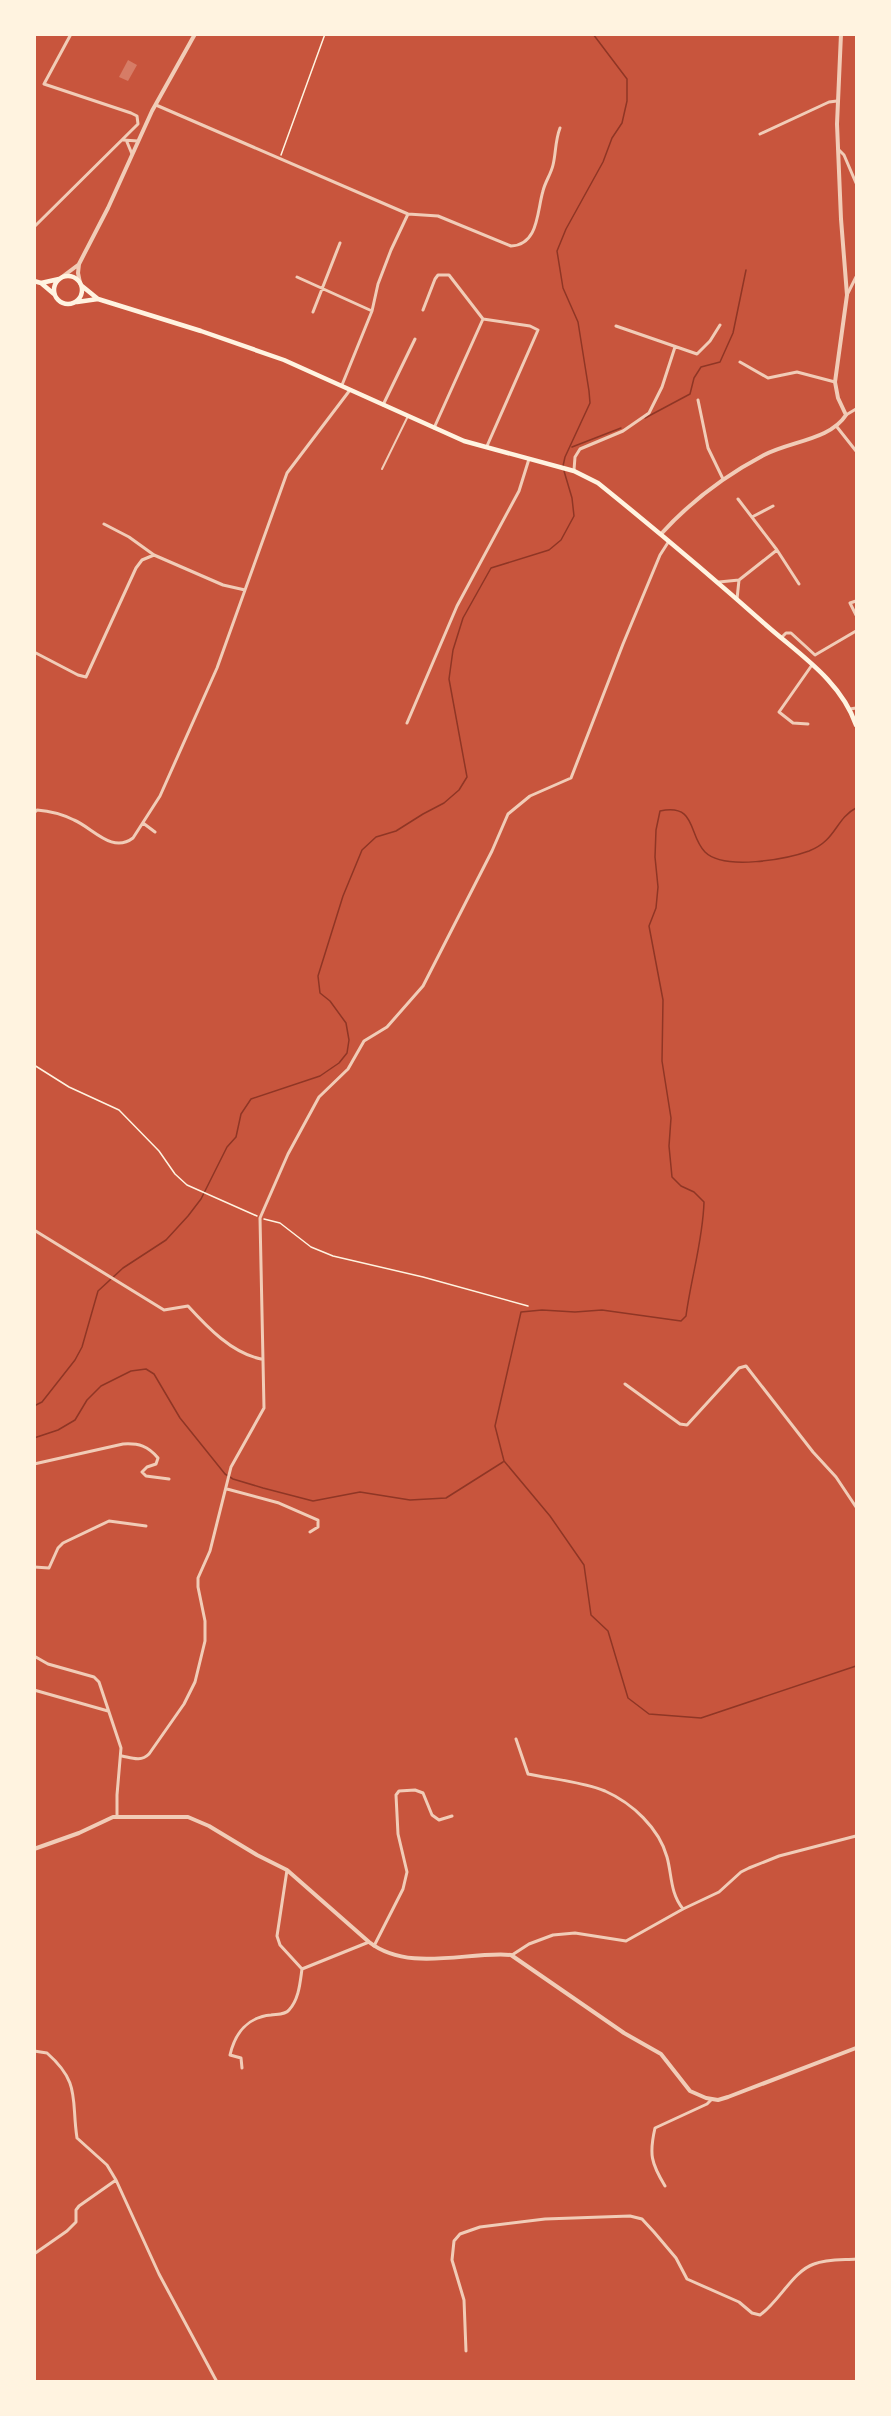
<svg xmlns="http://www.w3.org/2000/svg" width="891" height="2416" viewBox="0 0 891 2416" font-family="'DM Sans',sans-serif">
	<rect width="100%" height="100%" fill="#c8553d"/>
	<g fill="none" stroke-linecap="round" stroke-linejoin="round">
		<!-- stream -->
		<path stroke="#8f3625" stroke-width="1.5" d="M 645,418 L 690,394 L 694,378 L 701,367 L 720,362 L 733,333 L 746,270
			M 572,447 L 621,428
			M 563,466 L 565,457 L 590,403 L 589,391 L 578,322 L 563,288 L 557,251 L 566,229 L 603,162 L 612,138 L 622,123 L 627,101 L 627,79 L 593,34
			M 856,808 C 835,819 837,840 809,851 C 787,859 724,871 705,852 C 688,835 697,803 660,811 L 656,830 L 655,857 L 658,887 L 656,908 L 649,926 L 663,1000 L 662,1061 L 671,1118 L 669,1146 L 672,1177 L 681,1186 L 694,1192 L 704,1202 C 703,1240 691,1278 686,1316 L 681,1321 L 602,1310 L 575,1312 L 542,1310 L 521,1312 L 495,1426 L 504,1461 L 550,1516 L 584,1565 L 591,1615 L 608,1631 L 628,1698 L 649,1714 L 701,1718 L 856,1666
			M 34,1406 L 42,1402 L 75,1360 L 82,1347 L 98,1291 L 123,1268 L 166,1240 L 188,1216 L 201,1199 L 227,1147 L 236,1137 L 241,1114 L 251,1099 L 320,1076 L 339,1063 L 347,1053 L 349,1040 L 346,1023 L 330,1001 L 320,993 L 318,976 L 343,896 L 362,850 L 376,837 L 396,831 L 423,814 L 444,803 L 459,790 L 467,777 L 449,679 L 453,650 L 463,618 L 491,568 L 549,550 L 561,540 L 574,516 L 572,498 L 564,471
			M 34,1438 L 58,1430 L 75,1420 L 87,1400 L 101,1386 L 131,1371 L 146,1369 L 154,1374 L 180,1418 L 225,1474 L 233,1479 L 263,1488 L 313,1501 L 360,1492 L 410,1500 L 446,1498 L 503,1462"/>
	</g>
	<!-- building -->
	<path fill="#d67c66" d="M 128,60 L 137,65 L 128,81 L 119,77 Z"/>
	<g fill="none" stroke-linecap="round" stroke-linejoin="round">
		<!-- path -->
		<path stroke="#fff3e0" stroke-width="1.5" d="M 281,155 L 325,34
			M 34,1065 L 69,1087 L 119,1110 L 159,1151 L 175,1174 L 187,1185 L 257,1216
			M 264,1219 L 280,1223 L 311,1247 L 333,1256 L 423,1277 L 528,1306"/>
		<!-- pedestrian -->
		<path stroke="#f1ccb7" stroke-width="2" d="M 382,469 L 408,416"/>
		<!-- minor -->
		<path stroke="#f1ccb7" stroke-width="3" d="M 156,105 L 408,214 L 438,216 L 511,246 C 539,245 537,210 543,191 C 545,182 551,174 553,165 C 556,153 555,141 560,128
			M 760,134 L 829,102 L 837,101
			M 123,140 L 138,141
			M 127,142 L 132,154
			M 838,149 L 844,155 L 856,183
			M 34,227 L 138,124 L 137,116 L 131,113 L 44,84 L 71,34
			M 297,277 L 372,311
			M 847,295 L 856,277
			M 423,310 L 435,279 L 438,275 L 449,275 L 483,319 L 530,326 L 538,330 L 487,446
			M 313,312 L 340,243
			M 616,326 L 697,354 L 710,341 L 720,325
			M 740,362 L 768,378 L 797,372 L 835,382
			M 342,385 L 372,311 L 378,284 L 391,250 L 408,214
			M 698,400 L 708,448 L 723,479
			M 383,405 L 415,339
			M 846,415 L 856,409
			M 837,427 L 856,451
			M 434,428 L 483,319
			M 574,470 L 575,457 L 580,449 L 623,431 L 649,413 L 662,387 L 675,347
			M 752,517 L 773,506
			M 104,524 L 129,537 L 154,555 L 223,585 L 245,590
			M 777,550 L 799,584
			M 719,582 L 739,580 L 777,550 L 738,499
			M 737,599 L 739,580
			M 856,601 L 850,603 L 856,615
			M 781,638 L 786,633 L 791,633 L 815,655 L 856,631
			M 34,652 L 78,675 L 86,677 L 136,568 L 142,560 L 154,555
			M 850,709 L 856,708
			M 407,723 L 457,606 L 519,491 L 529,459
			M 808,724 L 793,723 L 779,712 L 812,665
			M 34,813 L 37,810 C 50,811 62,814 74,820 C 93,828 112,854 133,838 L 160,796 L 217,668 L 287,473 L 350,390
			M 143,823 L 155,832
			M 34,1230 L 164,1310 L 188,1306 C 208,1328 232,1353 261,1359
			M 625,1384 L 680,1424 L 687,1425 L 739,1368 L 746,1366 L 813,1452 L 836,1477 L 856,1507
			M 34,1464 L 123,1444 C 139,1443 148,1446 158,1458 L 156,1464 L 147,1467 L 142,1472 L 146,1476 L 169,1479
			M 227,1489 L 279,1503 L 318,1520 L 318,1527 L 310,1532
			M 34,1567 L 49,1568 L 58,1548 L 63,1543 L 109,1521 L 146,1526
			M 34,1656 L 48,1664 L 94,1677 L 99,1682 L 121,1748 L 117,1795 L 117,1817
			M 34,1690 L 108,1711
			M 516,1739 L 528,1774 C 552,1779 583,1782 605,1791 C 632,1803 659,1828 667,1857 C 672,1875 670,1893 683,1909
			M 122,1756 C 132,1758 141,1762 149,1754 L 184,1704 L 195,1682 L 205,1641 L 205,1621 L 198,1587 L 198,1578 L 210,1551 L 231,1467 L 264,1408 L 260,1218 L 288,1154 L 319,1097 L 348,1069 L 364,1041 L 387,1027 L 423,986 L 492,851 L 508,814 L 530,796 L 571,778 L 623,644 L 660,555 L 669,541
			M 287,1870 L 277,1936 L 280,1945 L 302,1969
			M 374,1946 L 403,1889 L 407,1872 L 398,1834 L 396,1795 L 399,1791 L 415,1790 L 423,1793 L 432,1815 L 439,1820 L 452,1816
			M 512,1955 L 529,1944 L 553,1935 L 575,1933 L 626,1941 L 683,1909 L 719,1892 L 741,1872 L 749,1868 L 779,1856 L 856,1836
			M 34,2051 L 47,2053 C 81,2083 71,2099 77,2138 L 107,2165 L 116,2180 L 159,2274 L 217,2382
			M 242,2068 L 241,2058 L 230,2055 C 235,2033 248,2017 271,2015 C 277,2014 285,2015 289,2010 C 299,1999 300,1983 302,1969 L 369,1942
			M 665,2186 C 651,2163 649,2154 655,2128 L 707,2104 L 712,2099
			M 34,2254 L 67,2231 L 76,2222 L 76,2210 L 79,2206 L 116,2180
			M 466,2351 L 464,2300 L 452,2260 L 454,2241 L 460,2234 L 480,2227 L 545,2219 L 630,2216 L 642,2219 L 654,2232 L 676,2258 L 687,2279 L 739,2302 L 752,2313 L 760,2315 C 779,2302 793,2271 814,2264 C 826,2259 843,2260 856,2259"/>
		<!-- tertiary -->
		<path stroke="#f1ccb7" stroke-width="4" d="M 62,277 L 78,265
			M 80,283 L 78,273 L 79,264 L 108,208 L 152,111 L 195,34
			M 661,534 C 690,502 726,475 764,455 C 790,441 830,440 846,415 L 838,398 L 835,382 L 847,295 L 841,219 L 837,124 L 841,34
			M 34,1849 L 79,1833 L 113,1817 L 188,1817 L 209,1826 L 257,1855 L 287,1870 L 369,1942 C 409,1973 467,1951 511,1955 L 624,2033 L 661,2054 L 690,2091 L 706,2098 L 718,2100 L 728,2097 L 856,2048"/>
		<!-- secondary -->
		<path stroke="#fff3e0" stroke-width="4.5" d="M54 290a14 14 0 1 1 28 0a14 14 0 1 1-28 0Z
			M 34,281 L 41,283 L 54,294
			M 41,283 L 59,279
			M 82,286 L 98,299
			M 77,302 L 98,299 L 201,331 L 284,360 L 464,441 L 574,471 L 598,483 C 655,529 711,576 766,625 C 800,655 841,681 856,725"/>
	</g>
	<!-- border -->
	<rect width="891" height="2416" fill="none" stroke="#fff3e0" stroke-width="72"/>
</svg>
